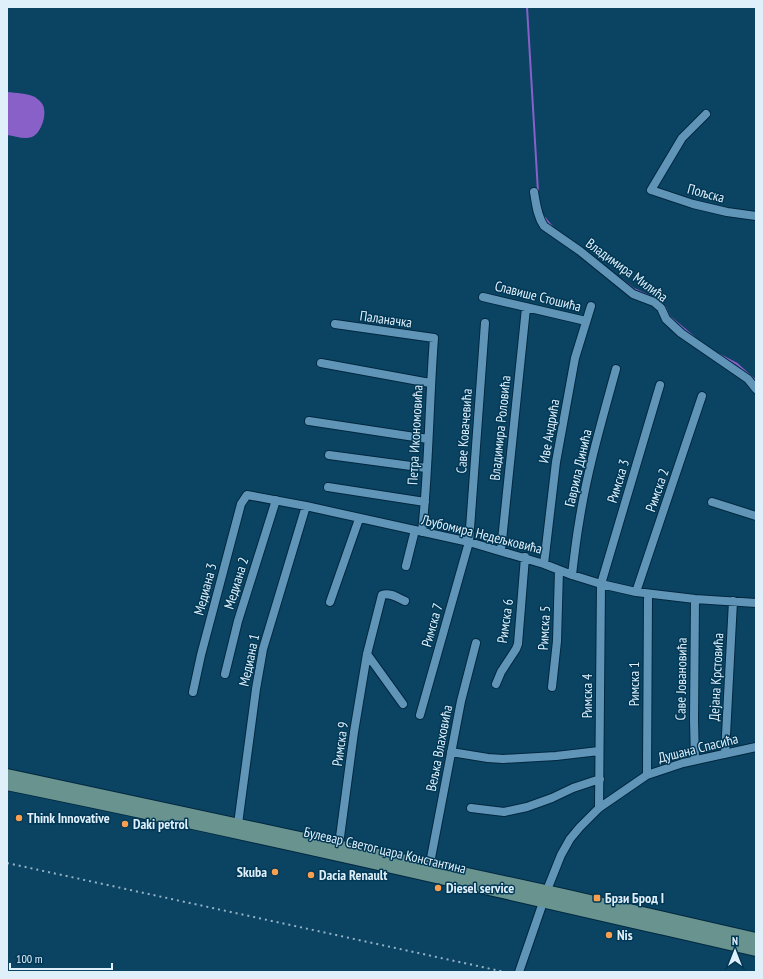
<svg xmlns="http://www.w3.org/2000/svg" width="763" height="979" viewBox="0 0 763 979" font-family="'PT Sans Narrow',sans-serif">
	<rect width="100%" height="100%" fill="#0b4362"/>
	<!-- water -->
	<path fill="#8860c7" d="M 7,92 C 16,93 27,93 35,97 C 39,100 44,104 44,109 C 46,118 40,134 32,137 C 24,140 15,136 7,135 Z"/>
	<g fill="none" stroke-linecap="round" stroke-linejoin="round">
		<!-- stream -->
		<path stroke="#8860c7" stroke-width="2" d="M 527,7 L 538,192
			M 543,216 L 553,228
			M 622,280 L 634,289 L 658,300 L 665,307 L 669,316 L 695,338
			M 718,354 L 737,364 L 756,381"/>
		<!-- street casing -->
		<g stroke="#00283f" stroke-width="10">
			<path id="street" d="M 706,114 L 682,138 L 651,190 L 693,204 L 727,212 L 756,216
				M 534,192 C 536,203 537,216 544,226 L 580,251 L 633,294 L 654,302 L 661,308 L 666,319 L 681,333 L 748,379 L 756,389
				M 483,297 L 586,321
				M 335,324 L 434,338 C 429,403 429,468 422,532
				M 321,363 L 430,383
				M 309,421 L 428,439
				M 329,455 L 426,468
				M 328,487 L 425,502
				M 712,502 L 756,516
				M 501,550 L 526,308
				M 544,564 L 556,462 L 575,358 L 591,306
				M 406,566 L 415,530
				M 572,575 C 574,558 576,540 579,523 C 587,471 602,420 616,369
				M 636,592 L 702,396
				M 330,602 L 359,519
				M 367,654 L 403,704
				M 225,674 L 238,621 L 276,500
				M 496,684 L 501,672 L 516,649 L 518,644 L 525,557
				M 552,687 L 557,641 L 559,570
				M 193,692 L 201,655 L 241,504 L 247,495 L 306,506 L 469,542 L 544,564 L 572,575 L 601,584 L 636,592 L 695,599 L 756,603
				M 420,715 L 469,542 L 485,323
				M 451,752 L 488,758 L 503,759 L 556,756 L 599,751
				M 725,754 L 733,601
				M 695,760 L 694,720 L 695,599
				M 647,775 L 648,594
				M 471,808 L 504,812 L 527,807 L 552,798 L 573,788 L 600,779
				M 599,808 L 601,584 L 660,385
				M 238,824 L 256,689 L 263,649 L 306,506
				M 340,837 L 354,732 L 367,654 L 381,599 L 382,595 C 390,592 398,598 405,601
				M 431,858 L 461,701 L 476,643
				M 519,972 L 549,885 L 561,855 L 570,839 L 580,827 L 599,808 L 647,775 L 683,763 L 756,747"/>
		</g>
		<!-- secondary casing -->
		<g stroke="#00283f" stroke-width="14">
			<path id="secondary" d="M 7,775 L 564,895 L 756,939
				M 7,784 C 258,835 507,893 756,950"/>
		</g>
		<!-- street -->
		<use href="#street" stroke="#6195b8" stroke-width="8"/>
		<!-- secondary -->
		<use href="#secondary" stroke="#69938f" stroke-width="12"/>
		<!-- rail -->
		<path stroke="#95b3c5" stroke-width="2" stroke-dasharray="2 4" stroke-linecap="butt" d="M 7,863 L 505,972"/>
	</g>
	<!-- markers -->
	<g fill="#fa9f4f" stroke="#003856" stroke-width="1.5">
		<circle cx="19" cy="818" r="4"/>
		<circle cx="125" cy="824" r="4"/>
		<circle cx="275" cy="872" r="4"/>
		<circle cx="311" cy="875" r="4"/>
		<circle cx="438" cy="888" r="4"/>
		<rect x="593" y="894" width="8" height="8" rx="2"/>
		<circle cx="609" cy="935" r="4"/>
	</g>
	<g text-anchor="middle" stroke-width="3" stroke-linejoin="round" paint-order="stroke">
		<!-- street labels -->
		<g font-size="14" fill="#e0f0fb" stroke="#003856">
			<text transform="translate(706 193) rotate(15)" y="5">Пољска</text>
			<text transform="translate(627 270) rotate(36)" y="5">Владимира Милића</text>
			<text transform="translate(538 296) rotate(14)" y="5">Славише Стошића</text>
			<text transform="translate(386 319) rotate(8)" y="5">Паланачка</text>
			<text transform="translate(500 428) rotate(-84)" y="5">Владимира Роловића</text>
			<text transform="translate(464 431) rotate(-86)" y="5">Саве Ковачевића</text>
			<text transform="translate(549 431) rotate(-80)" y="5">Иве Андрића</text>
			<text transform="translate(415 435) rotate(-87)" y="5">Петра Икономовића</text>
			<text transform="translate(578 468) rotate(-77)" y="5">Гаврила Динића</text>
			<text transform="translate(618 481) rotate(-73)" y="5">Римска 3</text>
			<text transform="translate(657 490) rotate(-71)" y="5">Римска 2</text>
			<text transform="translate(482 534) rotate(14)" y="5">Љубомира Недељковића</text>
			<text transform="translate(236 583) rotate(-73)" y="5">Медиана 2</text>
			<text transform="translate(205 589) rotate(-75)" y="5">Медиана 3</text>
			<text transform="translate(505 621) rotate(-82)" y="5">Римска 6</text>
			<text transform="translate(432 625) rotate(-74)" y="5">Римска 7</text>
			<text transform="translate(544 628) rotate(-87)" y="5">Римска 5</text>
			<text transform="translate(249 660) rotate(-78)" y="5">Медиана 1</text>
			<text transform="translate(716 677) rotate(-87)" y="5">Дејана Крстовића</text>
			<text transform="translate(681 679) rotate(-89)" y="5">Саве Јовановића</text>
			<text transform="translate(634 684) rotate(-90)" y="5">Римска 1</text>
			<text transform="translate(587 696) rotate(-90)" y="5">Римска 4</text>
			<text transform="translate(340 744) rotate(-82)" y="5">Римска 9</text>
			<text transform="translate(439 748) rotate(-79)" y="5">Вељка Влаховића</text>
			<text transform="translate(698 748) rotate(-14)" y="5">Душана Спасића</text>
			<text transform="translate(385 850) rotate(13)" y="5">Булевар Светог цара Константина</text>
		</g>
		<!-- poi labels -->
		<g font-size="14" font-weight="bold" fill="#e0f0fb" stroke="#003856" text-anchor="start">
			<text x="27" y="823">Think Innovative</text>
			<text x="133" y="829">Daki petrol</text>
			<text x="267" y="877" text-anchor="end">Skuba</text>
			<text x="319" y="880">Dacia Renault</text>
			<text x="446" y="893">Diesel service</text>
			<text x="605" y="903">Брзи Брод I</text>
			<text x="617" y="940">Nis</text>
		</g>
	</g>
	<!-- border -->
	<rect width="763" height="979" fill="none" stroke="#e0f0fb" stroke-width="16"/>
	<!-- north arrow -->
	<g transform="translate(735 951)" stroke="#003856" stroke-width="3" paint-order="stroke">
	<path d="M0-3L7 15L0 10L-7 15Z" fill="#e0f0fb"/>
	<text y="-6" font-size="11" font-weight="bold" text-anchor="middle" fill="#e0f0fb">N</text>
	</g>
	<!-- scale -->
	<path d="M10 963v6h102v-6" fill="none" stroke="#e0f0fb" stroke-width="2"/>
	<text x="16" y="963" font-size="12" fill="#e0f0fb" stroke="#003856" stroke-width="3" paint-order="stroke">100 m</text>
</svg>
